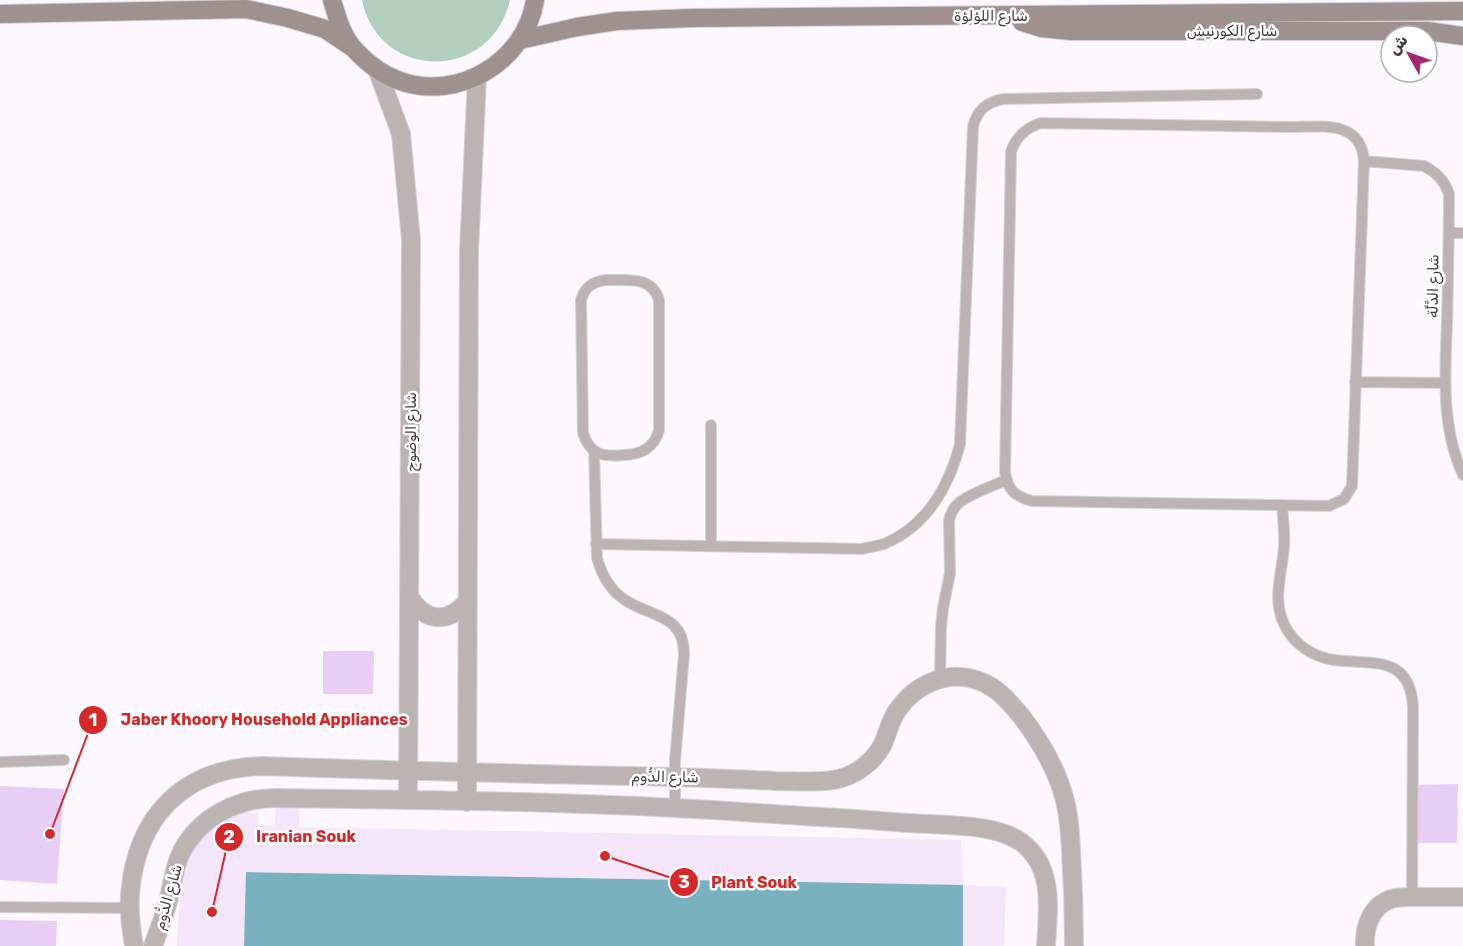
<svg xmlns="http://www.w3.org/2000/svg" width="1463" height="946" viewBox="0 0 1463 946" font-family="Rubik,Cairo,sans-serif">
	<rect width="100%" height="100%" fill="#fbf7fd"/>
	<!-- built -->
	<path fill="#f5e5fb" d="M 276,804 L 300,805 L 299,827 L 961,840 L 963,885 L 1006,887 L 1004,946 L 963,946 L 963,886 L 247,872 L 244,946 L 177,946 L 181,879 L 184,860 L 214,823 L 238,813 L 259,813 L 258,825 L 275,826 Z"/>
	<!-- green -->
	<path fill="#b2cebe" d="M 362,0 L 510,0 C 491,82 379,82 362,0 Z"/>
	<!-- water -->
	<path fill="#7ab1bf" d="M 246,872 L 963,885 L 963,946 L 244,946 Z"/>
	<!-- building -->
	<path fill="#e8cdf4" d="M 323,651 L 374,651 L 373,694 L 323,694 Z
		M 1458,784 L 1457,843 L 1414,843 L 1416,785 Z
		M 0,786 L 64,789 L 57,884 L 0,880 Z
		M 0,920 L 57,921 L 56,946 L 0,946 Z"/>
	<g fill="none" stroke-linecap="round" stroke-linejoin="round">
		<!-- lane casing -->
		<g stroke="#d5d1d7" stroke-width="12">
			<path id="lane" d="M 1041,123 L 1289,127 C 1320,127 1361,119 1364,161 L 1352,486 L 1344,499 L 1329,506 L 1032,501 C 1014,496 1008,490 1005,472 L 1011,152 C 1016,137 1025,128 1041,123 Z
				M 1364,161 L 1424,166 C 1437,173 1444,180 1449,194 C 1449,237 1448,280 1447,322 C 1445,374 1441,427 1463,475
				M 1449,233 L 1463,233
				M 606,280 C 627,281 651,275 659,300 L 659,430 C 654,449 641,454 624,455 C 603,457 590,455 583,433 L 581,300 C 585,287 592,282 606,280 Z
				M 1355,382 L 1445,383
				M 711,425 L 711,546
				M 594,451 L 597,558 C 602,576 610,590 625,600 C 651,617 684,614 684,654 L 675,761 L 675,808
				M 1282,505 C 1283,519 1285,533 1284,547 C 1282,573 1272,599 1284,624 C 1293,644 1313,657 1334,660 C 1372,665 1410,654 1413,707 L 1412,897
				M 596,544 L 862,549 C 869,547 878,546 884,544 C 927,526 949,486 960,444 L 973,127 C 977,110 987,102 1003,99 L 1257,94
				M 940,679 L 941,627 L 943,608 L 950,573 L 949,521 C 950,516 952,511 955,507 C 963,496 993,486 1006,480
				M 0,762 L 64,760
				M 0,907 L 130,908"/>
		</g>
		<!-- street casing -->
		<g stroke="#d5d1d7" stroke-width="20">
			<path id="street" d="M 377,69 L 401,134 L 411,240 L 408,800
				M 410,598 C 426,622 447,624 467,602
				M 467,802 L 469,251 L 477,77
				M 134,946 C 131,929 129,912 130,895 C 136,817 182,769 261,766 C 398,771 535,774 672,777 C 706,778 740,779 774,781 C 793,781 814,783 833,780 C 854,777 873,763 883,744 C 887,734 890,723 895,714 C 914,684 948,668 982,682 C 998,688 1011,704 1022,717 C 1040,741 1056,767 1064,797 C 1069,814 1070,832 1071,850 C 1073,882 1074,914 1074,946
				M 153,946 C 158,932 164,917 168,902 C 172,885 174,868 181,853 C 200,816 238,798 277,798 C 410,800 543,801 676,808 C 736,811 796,816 856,819 C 881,821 905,823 929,824 C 957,826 997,825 1021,842 C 1055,867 1048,909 1046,946
				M 1365,946 C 1364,927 1371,906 1391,899 C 1399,896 1411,897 1420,897 C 1434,897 1449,897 1463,897"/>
		</g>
		<!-- secondary casing -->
		<g stroke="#d5d1d7" stroke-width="20">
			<path id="secondary" d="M 332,0 C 337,17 342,36 355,50 C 367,63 383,75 400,81 C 458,102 526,61 535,0
				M 0,14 L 246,9 L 288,18 L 325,29 L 353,48
				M 1022,22 L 1041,28 L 1071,31 L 1427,31 L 1463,36
				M 520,40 L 577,27 L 617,21 L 692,18 L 1463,11"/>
		</g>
		<!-- lane -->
		<use href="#lane" stroke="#bcb3b2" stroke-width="10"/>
		<!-- street -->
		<use href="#street" stroke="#bcb3b2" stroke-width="18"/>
		<!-- secondary -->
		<use href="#secondary" stroke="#9e918f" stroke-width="18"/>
	</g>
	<g text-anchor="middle" stroke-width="5" stroke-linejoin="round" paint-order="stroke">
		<!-- street labels -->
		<g font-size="15" fill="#3f3b41" stroke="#fff">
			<text x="991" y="21">شارع اللؤلؤة</text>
			<text x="1232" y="36">شارع الكورنيش</text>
			<text transform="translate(1433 286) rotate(-89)" y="5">شارع الدَّلَّة</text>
			<text transform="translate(411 432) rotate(-90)" y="5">شارع الوضوح</text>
			<text transform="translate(665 777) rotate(1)" y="5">شارع الدُّوم</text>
			<text transform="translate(168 897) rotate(-74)" y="5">شارع الدُّوم</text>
		</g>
	</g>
	<!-- callouts -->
	<path fill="none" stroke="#d62828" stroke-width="2" d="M50 834L93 720M212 912L229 837M605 856L684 882"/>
	<g fill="#d62828" stroke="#fff" stroke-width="2">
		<circle cx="50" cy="834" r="6"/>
		<circle cx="212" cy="912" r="6"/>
		<circle cx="605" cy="856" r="6"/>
		<circle cx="93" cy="720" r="15"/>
		<circle cx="229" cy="837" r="15"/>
		<circle cx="684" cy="882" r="15"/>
	</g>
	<g font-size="18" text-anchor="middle" font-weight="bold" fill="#fff">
		<text x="93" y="726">1</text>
		<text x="229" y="843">2</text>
		<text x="684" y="888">3</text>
	</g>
	<g font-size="16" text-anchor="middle" font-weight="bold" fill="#d62828" stroke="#fff" stroke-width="5" stroke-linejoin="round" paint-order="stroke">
		<text x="264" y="725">Jaber Khoory Household Appliances</text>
		<text x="306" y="842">Iranian Souk</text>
		<text x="754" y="888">Plant Souk</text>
	</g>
	<!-- north arrow -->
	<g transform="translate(1409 54) rotate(310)"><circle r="28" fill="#ffffff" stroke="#b2b1b3" stroke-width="1.5"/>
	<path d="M0-4.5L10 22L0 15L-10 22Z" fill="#a72776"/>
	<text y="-9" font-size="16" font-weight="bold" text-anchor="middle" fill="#3f3b41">ش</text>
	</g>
</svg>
